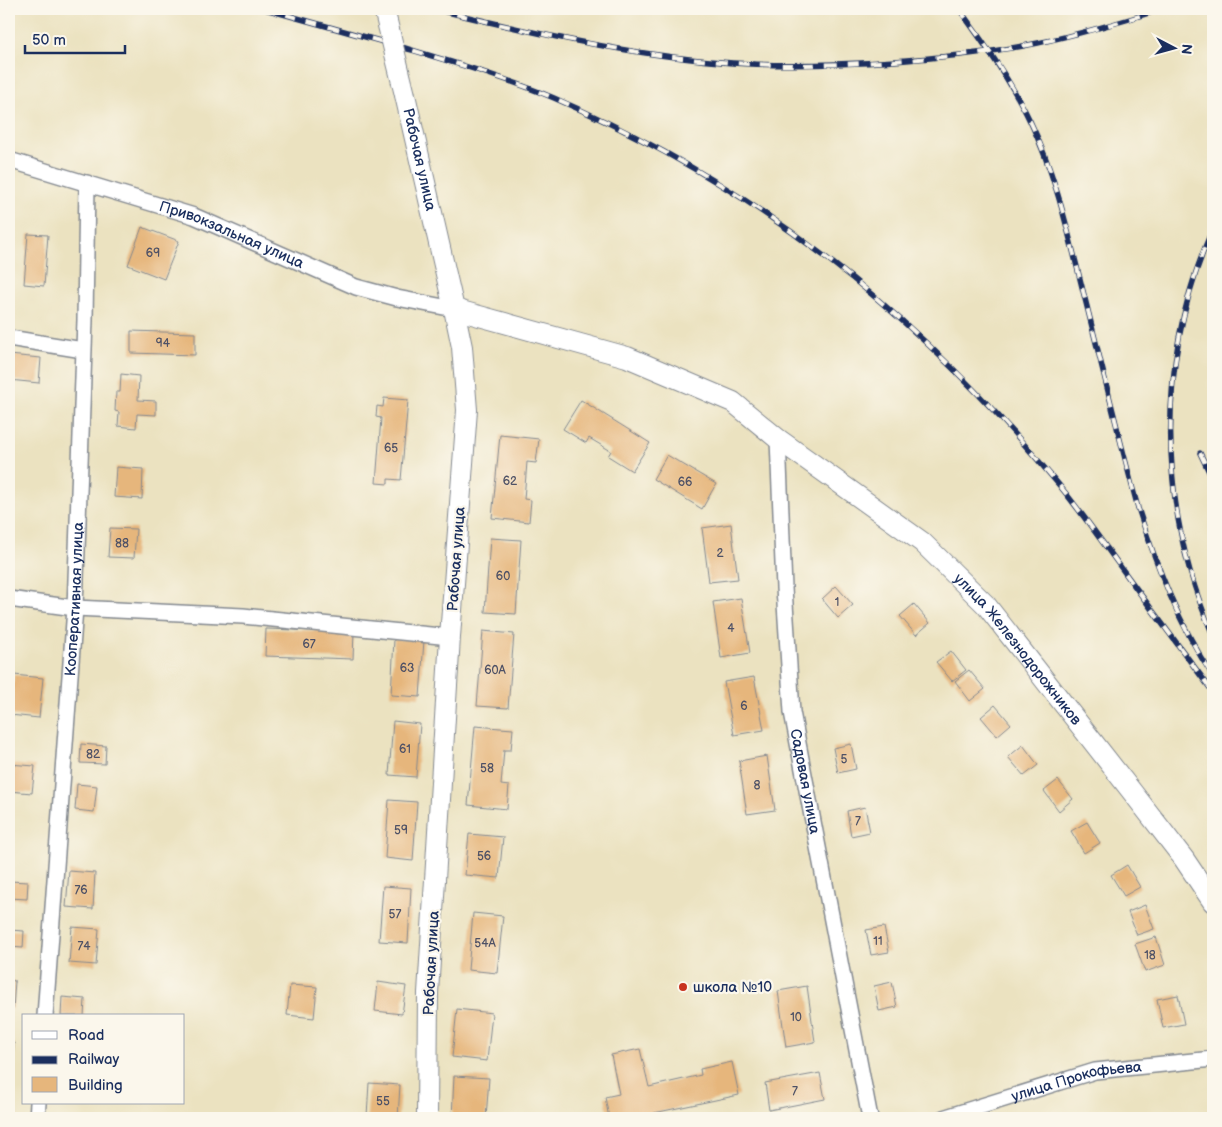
<svg xmlns="http://www.w3.org/2000/svg" width="1222" height="1127" viewBox="0 0 1222 1127" font-family="'Balsamiq Sans',sans-serif">
	<rect width="100%" height="100%" fill="#fbf7ec"/>
	<filter id="ink" filterUnits="userSpaceOnUse"><feTurbulence type="fractalNoise" baseFrequency=".02" numOctaves="2"/><feDisplacementMap in="SourceGraphic" scale="10" xChannelSelector="R" yChannelSelector="G"/><feConvolveMatrix kernelMatrix="1 2 1 2 8 2 1 2 1" color-interpolation-filters="sRGB"/></filter>
	<filter id="wash" filterUnits="userSpaceOnUse"><feTurbulence type="fractalNoise" baseFrequency=".0096" numOctaves="4" result="noise"/><feDisplacementMap in="SourceGraphic" scale="20" xChannelSelector="R" yChannelSelector="G"/><feGaussianBlur stdDeviation="1.12" result="paint"/><feColorMatrix in="noise" values="0 0 0 0 0 0 0 0 0 0 0 0 0 0 0 0 0 1.4 0 .05"/><feComposite in="paint" operator="in"/></filter>
	<g filter="url(#wash)">
		<rect width="100%" height="100%" fill="#ebe2c0"/>
		<g id="blocks">
			<!-- building -->
			<path fill="#e6b67c" d="M 142,227 L 179,241 L 164,279 L 128,265 Z
				M 28,234 L 48,235 L 44,286 L 24,284 Z
				M 131,331 L 195,333 L 195,355 L 131,353 Z
				M 9,355 L 41,358 L 39,383 L 9,380 Z
				M 121,374 L 139,376 L 138,400 L 156,401 L 156,415 L 137,414 L 136,428 L 118,426 L 119,412 L 115,411 L 116,392 L 120,392 Z
				M 384,398 L 408,400 L 401,480 L 388,479 L 388,484 L 376,483 L 381,418 L 376,417 L 377,406 L 383,407 Z
				M 581,400 L 650,443 L 632,471 L 608,456 L 611,451 L 589,438 L 586,443 L 563,429 Z
				M 500,435 L 539,439 L 536,463 L 527,462 L 524,499 L 531,500 L 529,522 L 492,518 Z
				M 667,455 L 716,484 L 702,509 L 653,479 Z
				M 116,467 L 143,469 L 142,499 L 114,497 Z
				M 731,524 L 738,579 L 709,582 L 702,528 Z
				M 110,528 L 136,529 L 134,558 L 108,557 Z
				M 490,538 L 521,540 L 516,614 L 485,612 Z
				M 836,586 L 853,605 L 838,618 L 822,599 Z
				M 741,598 L 750,653 L 721,658 L 713,602 Z
				M 914,604 L 930,623 L 916,635 L 900,616 Z
				M 266,629 L 354,632 L 353,659 L 265,656 Z
				M 483,631 L 514,634 L 508,708 L 477,706 Z
				M 394,639 L 424,640 L 420,697 L 391,695 Z
				M 951,651 L 966,670 L 952,681 L 936,662 Z
				M 969,670 L 985,689 L 970,701 L 955,681 Z
				M 14,675 L 43,678 L 39,718 L 10,715 Z
				M 754,677 L 764,730 L 734,735 L 724,682 Z
				M 995,705 L 1011,724 L 997,736 L 981,717 Z
				M 393,721 L 420,724 L 416,777 L 389,775 Z
				M 475,726 L 513,729 L 511,750 L 504,750 L 501,785 L 509,786 L 507,809 L 468,805 Z
				M 81,744 L 106,746 L 105,764 L 80,763 Z
				M 851,744 L 856,769 L 838,773 L 833,748 Z
				M 1023,745 L 1038,765 L 1024,776 L 1008,757 Z
				M 767,756 L 775,810 L 747,814 L 739,761 Z
				M 9,764 L 35,766 L 32,793 L 9,791 Z
				M 1058,780 L 1073,799 L 1059,811 L 1044,791 Z
				M 77,784 L 97,786 L 94,812 L 75,810 Z
				M 389,800 L 417,802 L 413,861 L 385,858 Z
				M 865,807 L 870,832 L 851,836 L 847,811 Z
				M 1087,822 L 1100,843 L 1084,853 L 1071,831 Z
				M 469,834 L 503,837 L 499,878 L 465,875 Z
				M 1127,865 L 1140,887 L 1124,896 L 1111,875 Z
				M 69,871 L 95,873 L 93,909 L 66,907 Z
				M 9,881 L 28,882 L 27,899 L 9,898 Z
				M 383,886 L 411,888 L 408,943 L 379,941 Z
				M 1145,905 L 1154,929 L 1137,935 L 1128,912 Z
				M 473,913 L 503,916 L 497,973 L 468,970 Z
				M 72,927 L 99,929 L 96,965 L 69,963 Z
				M 884,927 L 889,952 L 871,955 L 866,930 Z
				M 9,930 L 24,931 L 23,948 L 9,947 Z
				M 1156,937 L 1165,965 L 1145,972 L 1135,944 Z
				M 9,980 L 15,981 L 13,1009 L 9,1008 Z
				M 378,982 L 406,986 L 402,1014 L 375,1011 Z
				M 892,982 L 897,1007 L 879,1011 L 874,986 Z
				M 290,985 L 317,987 L 314,1018 L 287,1015 Z
				M 807,986 L 815,1042 L 786,1047 L 778,991 Z
				M 1178,995 L 1184,1024 L 1163,1028 L 1157,999 Z
				M 62,997 L 85,999 L 84,1016 L 61,1016 Z
				M 457,1009 L 492,1013 L 487,1061 L 452,1057 Z
				M 9,1042 L 14,1043 L 13,1060 L 9,1059 Z
				M 640,1049 L 649,1087 L 701,1075 L 700,1069 L 732,1062 L 739,1095 L 654,1113 L 656,1118 L 609,1118 L 605,1097 L 619,1094 L 611,1055 Z
				M 820,1073 L 825,1099 L 769,1110 L 765,1083 Z
				M 454,1076 L 489,1078 L 486,1118 L 452,1118 Z
				M 369,1083 L 400,1085 L 398,1118 L 367,1116 Z"/>
		</g>
	</g>
	<g filter="url(#ink)">
		<use href="#blocks" fill-opacity="0" stroke="#83888f" stroke-width="1"/>
		<g fill="none" stroke-linecap="round" stroke-linejoin="round">
			<!-- minor casing -->
			<g stroke="#83888f" stroke-width="18">
				<g id="minor">
					<path id="s1" d="M 9,160 L 194,216 L 356,287 L 397,298 L 454,309"/>
					<path d="M 9,338 L 83,350"/>
					<path id="s2" d="M 778,439 L 784,588 L 792,712 L 870,1118"/>
					<path d="M 9,599 L 75,608 L 243,616 L 450,637"/>
					<path id="s3" d="M 45,1016 L 75,608 L 85,320 L 87,183"/>
					<path d="M 37,1118 L 38,1103"/>
					<path id="s4" d="M 943,1118 L 1095,1071 L 1213,1059"/>
				</g>
			</g>
			<!-- tertiary casing -->
			<g stroke="#83888f" stroke-width="22">
				<g id="tertiary">
					<path id="s5" d="M 405,95 L 454,309 L 462,347 L 467,410 L 450,637 L 428,993 L 427,1118"/>
					<path id="s6" d="M 454,309 L 627,357 L 733,402 L 778,439 L 922,542 L 986,605 L 1133,793 L 1184,859 L 1213,902"/>
				</g>
			</g>
			<!-- minor -->
			<use href="#minor" stroke="#fff" stroke-width="15"/>
			<!-- tertiary -->
			<use href="#tertiary" stroke="#fff" stroke-width="20"/>
			<!-- rail casing -->
			<g stroke="#1b2f5e" stroke-width="5.5">
				<path id="rail" d="M 265,9 C 312,22 358,35 405,48 C 455,63 506,78 554,98 C 755,185 914,311 1054,479 C 1074,502 1091,527 1109,551 C 1143,598 1178,645 1213,692
					M 435,9 C 529,32 624,54 721,62 C 779,67 837,65 895,61 C 943,57 991,53 1038,43 C 1080,34 1121,22 1162,9
					M 959,9 C 985,44 1011,81 1030,121 C 1055,173 1068,231 1082,287 C 1101,361 1118,435 1138,508 C 1157,567 1179,625 1213,676
					M 1213,228 C 1156,357 1157,507 1213,635
					M 1210,437 L 1213,444
					M 1200,453 L 1213,480"/>
			</g>
			<!-- rail -->
			<use href="#rail" stroke="#fbf7ec" stroke-width="4" stroke-dasharray="11" stroke-linecap="butt"/>
			<!-- tertiary-bridge casing -->
			<g stroke="#83888f" stroke-width="22" stroke-linecap="butt">
				<path id="tertiary-bridge" d="M 384,9 L 405,95"/>
			</g>
			<!-- tertiary-bridge -->
			<use href="#tertiary-bridge" stroke="#fff" stroke-width="20"/>
		</g>
	</g>
	<!-- markers -->
	<circle fill="#c8321e" stroke="#fbf7ec" stroke-width="2" cx="683" cy="987" r="5"/>
	<g text-anchor="middle" stroke-width="4.5" stroke-linejoin="round" paint-order="stroke">
		<!-- number labels -->
		<g font-size="12" fill="#4e5166">
			<text x="153" y="257">69</text>
			<text x="163" y="347">94</text>
			<text x="391" y="452">65</text>
			<text x="510" y="485">62</text>
			<text x="685" y="486">66</text>
			<text x="122" y="547">88</text>
			<text x="720" y="557">2</text>
			<text x="503" y="580">60</text>
			<text x="837" y="606">1</text>
			<text x="731" y="632">4</text>
			<text x="309" y="648">67</text>
			<text x="407" y="672">63</text>
			<text x="495" y="674">60А</text>
			<text x="744" y="710">6</text>
			<text x="405" y="753">61</text>
			<text x="93" y="758">82</text>
			<text x="844" y="763">5</text>
			<text x="487" y="772">58</text>
			<text x="757" y="789">8</text>
			<text x="858" y="825">7</text>
			<text x="401" y="834">59</text>
			<text x="484" y="860">56</text>
			<text x="81" y="894">76</text>
			<text x="395" y="918">57</text>
			<text x="878" y="945">11</text>
			<text x="485" y="947">54А</text>
			<text x="84" y="950">74</text>
			<text x="1150" y="959">18</text>
			<text x="796" y="1021">10</text>
			<text x="795" y="1095">7</text>
			<text x="383" y="1105">55</text>
		</g>
		<!-- street labels -->
		<g font-size="15" fill="#1b2f5e" stroke="#fbf7ec">
			<text dy="5" stroke="none"><textPath href="#s5" startOffset="66">Рабочая улица</textPath></text>
			<text dy="5" stroke="none"><textPath href="#s1" startOffset="235">Привокзальная улица</textPath></text>
			<text transform="translate(456 559) rotate(-86)" y="5">Рабочая улица</text>
			<text dy="5" stroke="none"><textPath href="#s3" startOffset="418">Кооперативная улица</textPath></text>
			<text dy="5" stroke="none"><textPath href="#s6" startOffset="674">улица Железнодорожников</textPath></text>
			<text dy="5" stroke="none"><textPath href="#s2" startOffset="344">Садовая улица</textPath></text>
			<text transform="translate(431 963) rotate(-87)" y="5">Рабочая улица</text>
			<text dy="5" stroke="none"><textPath href="#s4" startOffset="139">улица Прокофьева</textPath></text>
		</g>
		<!-- poi labels -->
		<g font-size="15" fill="#1b2f5e" stroke="#fbf7ec" text-anchor="start">
			<text x="693" y="992">школа №10</text>
		</g>
	</g>
	<!-- margin -->
	<rect width="1222" height="1127" fill="none" stroke="#fbf7ec" stroke-width="30"/>
	<!-- legend -->
	<rect x="22" y="1014" width="162" height="90" fill="#fbf7ec" stroke="#a1a7b3"/>
	<rect x="32" y="1031" width="25" height="8" fill="#ffffff" stroke="#a1a7b3"/>
	<text x="68" y="1040" font-size="15" fill="#1b2f5e">Road</text>
	<rect x="32" y="1056" width="25" height="8" fill="#1b2f5e" stroke="#a1a7b3"/>
	<text x="68" y="1064" font-size="15" fill="#1b2f5e">Railway</text>
	<rect x="32" y="1077" width="25" height="15" fill="#e6b67c" stroke="#a1a7b3"/>
	<text x="68" y="1090" font-size="15" fill="#1b2f5e">Building</text>
	<!-- north arrow -->
	<g transform="translate(1174 48) rotate(96)" stroke="#fbf7ec" stroke-width="4" paint-order="stroke">
	<path d="M0-4L9 19L0 12L-9 19Z" fill="#1b2f5e"/>
	<text y="-8" font-size="14" font-weight="bold" text-anchor="middle" fill="#1b2f5e">N</text>
	</g>
	<!-- scale -->
	<path d="M25 45v8h100v-8" fill="none" stroke="#1b2f5e" stroke-width="2.5"/>
	<text x="32" y="45" font-size="15" fill="#1b2f5e" stroke="#fbf7ec" stroke-width="4" paint-order="stroke">50 m</text>
</svg>
